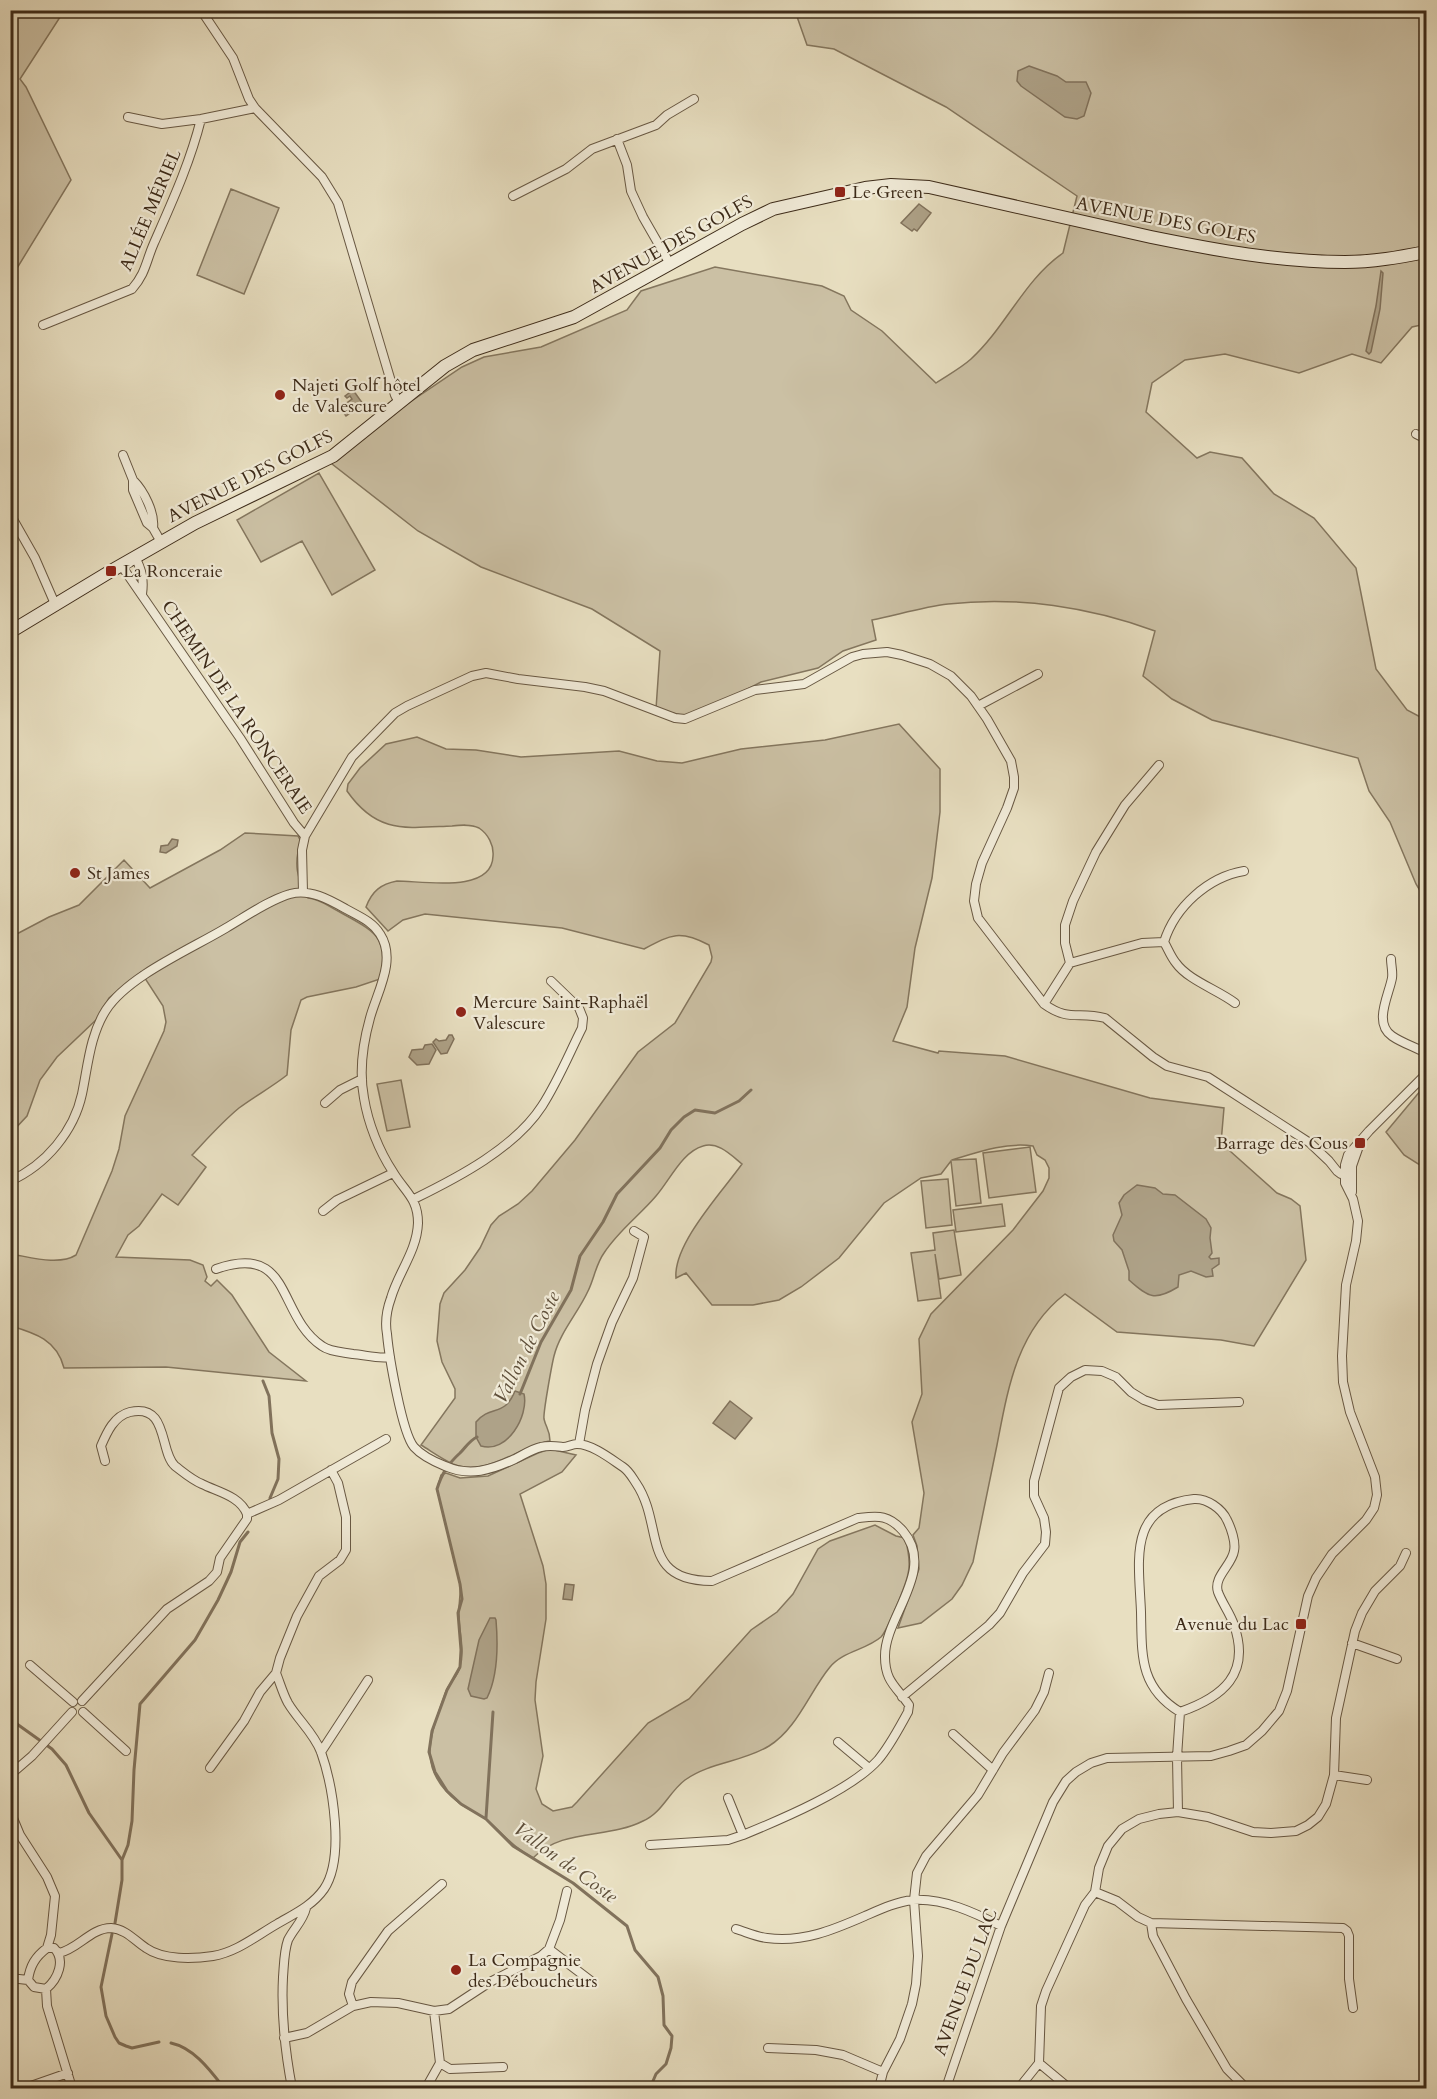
<svg xmlns="http://www.w3.org/2000/svg" width="1437" height="2099" viewBox="0 0 1437 2099" font-family="Cardo,serif">
	<rect width="100%" height="100%" fill="#e8dfc1"/>
	<filter id="stains"><feTurbulence type="fractalNoise" baseFrequency=".00333" numOctaves="4"/><feColorMatrix values="0 0 0 0 .2 0 0 0 0 .09 0 0 0 0 .02 0 0 0 .5 -.17"/></filter>
	<radialGradient id="worn" r=".72"><stop offset=".6" stop-color="#630" stop-opacity="0"/><stop offset="1" stop-color="#630" stop-opacity=".3"/></radialGradient>
	<!-- green -->
	<path fill="#cbc0a4" stroke="#84765e" stroke-width="1.5" d="M 11,10 L 64,11 L 20,79 L 26,87 L 71,180 L 11,278 Z
		M 795,11 L 1426,11 L 1426,324 L 1412,327 L 1381,363 L 1352,354 L 1299,373 L 1225,354 L 1185,360 L 1152,383 L 1146,412 L 1197,458 L 1210,452 L 1242,458 L 1274,494 L 1314,518 L 1356,568 L 1376,669 L 1407,710 L 1426,720 L 1426,901 L 1416,884 L 1390,822 L 1369,791 L 1358,758 L 1212,720 L 1172,699 L 1143,676 L 1155,631 C 1090,607 1018,596 948,604 C 923,607 897,615 872,620 L 876,640 L 843,651 L 818,668 L 761,682 L 693,718 L 656,709 L 660,651 L 592,609 L 481,567 L 418,531 L 332,464 L 327,458 L 462,367 L 484,357 L 541,347 L 627,310 L 641,291 L 715,267 L 822,286 L 844,296 L 851,310 L 882,331 L 936,383 C 948,375 961,368 971,359 C 1006,327 1024,280 1063,253 L 1077,196 L 946,107 L 834,49 L 807,45 Z
		M 231,189 L 279,208 L 244,294 L 197,275 Z
		M 319,473 L 375,570 L 332,595 L 302,541 L 261,562 L 237,520 Z
		M 899,724 L 940,769 L 940,812 L 932,878 L 915,948 L 907,1007 L 893,1041 L 938,1053 L 939,1051 L 1005,1056 L 1150,1098 L 1224,1108 L 1221,1143 L 1277,1193 L 1291,1199 L 1300,1206 L 1306,1260 L 1254,1346 L 1221,1340 L 1117,1332 L 1065,1294 C 1017,1331 1008,1388 997,1445 C 989,1484 981,1523 973,1562 L 962,1585 L 952,1599 L 921,1623 L 898,1628 L 919,1569 L 917,1546 L 913,1535 L 919,1528 L 924,1493 L 912,1422 L 922,1394 L 919,1339 L 931,1314 L 1013,1230 L 1043,1191 L 1049,1178 L 1049,1168 L 1045,1160 L 1037,1155 L 1033,1146 C 1006,1142 978,1152 952,1160 L 976,1159 L 981,1203 L 956,1206 L 951,1161 L 941,1174 L 921,1178 L 884,1203 L 839,1258 L 801,1287 L 779,1300 L 753,1305 L 712,1305 L 686,1273 L 676,1278 C 673,1244 722,1192 742,1164 C 732,1156 718,1141 703,1146 C 682,1152 670,1180 656,1196 C 640,1215 618,1231 604,1253 C 596,1264 594,1279 588,1291 C 578,1313 560,1332 554,1356 C 552,1364 543,1413 544,1419 C 546,1428 550,1430 550,1441 C 519,1446 486,1478 453,1464 C 442,1459 431,1451 421,1445 L 455,1398 L 455,1389 L 442,1362 L 437,1341 L 440,1304 L 444,1293 L 465,1270 L 480,1248 L 491,1225 L 499,1216 L 518,1204 L 532,1191 L 575,1140 L 638,1052 L 675,1023 L 711,962 L 712,957 L 709,945 C 680,930 672,934 644,949 L 562,928 L 425,914 L 403,920 L 388,931 L 366,907 C 372,891 381,884 397,881 C 423,881 492,894 493,856 C 494,845 488,834 479,828 C 471,824 461,825 452,826 C 405,828 377,834 347,791 L 348,784 L 360,768 L 386,744 L 417,737 L 446,749 L 476,750 L 521,757 L 619,751 L 657,761 L 682,763 L 741,749 L 825,740 Z
		M 245,833 L 298,836 L 301,841 C 293,864 297,878 308,898 C 320,899 328,906 338,911 C 373,931 390,935 380,979 L 356,987 L 307,997 L 301,1000 L 291,1030 L 287,1075 C 272,1087 255,1096 239,1108 C 222,1122 207,1139 192,1155 L 206,1167 L 178,1205 L 162,1194 L 139,1226 L 128,1235 L 116,1257 L 190,1260 L 203,1265 L 207,1277 L 205,1281 L 211,1286 L 217,1280 L 232,1295 L 269,1352 L 306,1381 L 166,1367 L 64,1368 C 57,1340 35,1333 11,1326 L 11,1254 C 30,1257 59,1266 76,1255 L 112,1171 L 119,1149 L 125,1116 L 164,1031 L 166,1022 L 163,1006 L 141,972 L 109,998 L 97,1019 L 57,1057 L 40,1080 L 27,1116 L 11,1133 L 11,937 L 49,917 L 79,905 L 124,860 L 150,888 L 220,850 Z
		M 401,1080 L 410,1127 L 387,1131 L 377,1084 Z
		M 1426,1084 L 1426,1169 L 1404,1155 L 1386,1132 Z
		M 1030,1147 L 1036,1192 L 989,1198 L 983,1153 Z
		M 948,1179 L 952,1225 L 926,1228 L 921,1181 Z
		M 1002,1204 L 1005,1226 L 956,1232 L 953,1210 Z
		M 954,1230 L 961,1275 L 939,1279 L 935,1254 L 941,1298 L 918,1301 L 911,1253 L 935,1250 L 933,1233 Z
		M 550,1449 L 576,1455 L 562,1472 L 520,1494 L 543,1566 L 546,1584 L 546,1619 L 536,1682 L 535,1700 L 543,1756 L 536,1789 L 542,1804 L 553,1811 L 572,1807 L 577,1802 L 648,1723 L 689,1699 L 751,1630 L 777,1612 L 793,1594 L 818,1549 L 830,1541 L 875,1525 L 896,1536 L 905,1538 C 908,1549 911,1563 908,1574 C 906,1585 887,1631 881,1637 C 866,1650 843,1651 830,1667 C 810,1691 797,1729 769,1746 C 743,1762 710,1762 685,1780 C 669,1792 662,1813 643,1821 C 608,1839 562,1828 533,1858 C 511,1846 504,1834 487,1820 C 479,1813 468,1810 459,1803 C 414,1768 431,1735 446,1691 C 450,1682 458,1676 460,1667 C 465,1651 459,1632 459,1616 C 458,1605 461,1597 460,1584 L 437,1489 L 441,1475 L 446,1473 L 460,1478 L 488,1476 L 538,1453 Z"/>
	<!-- water -->
	<path fill="#aea288" stroke="#81725c" stroke-width="1.5" d="M 1029,66 L 1057,76 L 1066,82 L 1086,82 L 1091,93 L 1084,116 L 1077,119 L 1065,117 L 1021,86 L 1017,81 L 1018,71 Z
		M 919,204 L 931,213 L 917,231 L 914,229 L 912,231 L 901,223 Z
		M 1381,271 L 1383,273 L 1380,309 L 1371,352 L 1369,354 L 1366,351 L 1376,306 Z
		M 353,390 L 363,404 L 346,416 L 340,408 L 352,399 L 350,396 L 347,398 L 345,396 Z
		M 172,839 L 178,840 L 177,846 L 166,853 L 160,852 L 161,846 L 168,845 Z
		M 449,1035 L 452,1035 L 454,1039 L 447,1053 L 441,1054 L 433,1042 L 436,1039 L 439,1041 L 446,1040 Z
		M 432,1044 L 436,1050 L 429,1064 L 417,1065 L 409,1057 L 412,1050 L 423,1049 L 425,1045 Z
		M 1137,1185 L 1155,1188 L 1163,1194 L 1175,1195 L 1206,1219 L 1211,1228 L 1210,1238 L 1212,1253 L 1209,1257 L 1211,1259 L 1219,1258 L 1219,1264 L 1212,1269 L 1213,1276 L 1206,1277 L 1191,1271 L 1179,1275 L 1178,1287 C 1155,1301 1149,1298 1129,1280 L 1129,1271 L 1122,1250 L 1114,1241 L 1113,1235 L 1122,1215 L 1119,1203 L 1124,1195 Z
		M 515,1391 L 524,1394 C 529,1416 507,1454 481,1446 L 476,1437 L 476,1422 C 491,1404 504,1418 515,1391 Z
		M 730,1401 L 752,1418 L 735,1439 L 713,1423 Z
		M 565,1584 L 574,1585 L 572,1600 L 563,1599 Z
		M 490,1618 L 495,1618 L 496,1620 C 498,1644 498,1676 487,1698 L 484,1699 L 471,1696 L 468,1689 L 479,1640 Z"/>
	<g fill="none" stroke-linecap="round" stroke-linejoin="round">
		<!-- stream -->
		<path stroke="#81725c" stroke-width="3" d="M 263,1381 L 269,1396 L 272,1433 L 279,1459 L 278,1479 L 270,1498
			M 520,1394 L 541,1342 L 571,1290 L 580,1256 L 603,1222 L 617,1194 L 660,1148 L 671,1130 L 684,1117 L 695,1110 L 715,1113 L 739,1101 L 751,1090
			M 477,1437 C 469,1441 466,1447 460,1453 C 448,1464 442,1473 437,1489 L 460,1584 L 462,1599 L 458,1613 L 461,1650 L 460,1667 L 447,1690 L 432,1731 L 429,1752 L 435,1772 L 447,1791 L 461,1804 L 486,1819 L 513,1846 L 573,1883 L 627,1926 L 635,1950 L 658,1977 L 663,1996 L 664,2025 L 672,2036 L 671,2048 L 666,2064 L 656,2074 L 650,2088
			M 10,1719 L 52,1749 L 66,1765 L 89,1813 L 122,1860 L 122,1880 L 115,1923
			M 486,1818 L 493,1712
			M 122,1860 L 128,1845 L 132,1821 L 134,1770 L 140,1704 L 195,1640 L 218,1600 L 231,1572 L 240,1542 L 248,1532
			M 112,1934 L 101,1987 L 106,2016 L 115,2037 L 119,2043 L 126,2046 L 132,2048 L 159,2042
			M 171,2043 C 194,2048 210,2070 224,2088"/>
		<!-- minor casing -->
		<g stroke="#685843" stroke-width="10">
			<path id="minor" d="M 201,10 L 233,58 L 249,99 L 255,108 L 322,177 L 338,203 L 395,395 L 399,403
				M 128,117 L 162,124 L 201,119 L 255,108
				M 617,139 L 627,165 L 631,191 L 643,217 L 670,264
				M 513,196 L 566,169 L 592,149 L 656,125 L 667,115 L 694,99
				M 43,325 L 132,289 C 146,273 146,261 154,243 C 172,202 190,163 201,119
				M 1416,434 L 1426,439
				M 123,455 L 133,480 L 133,490 L 147,523 L 153,528 L 161,542
				M 133,480 C 144,491 155,513 153,528
				M 10,514 L 35,558 L 55,604
				M 135,557 C 142,570 144,580 142,594
				M 121,565 L 240,738 L 294,823 L 305,836
				M 978,706 L 1038,674
				M 303,892 L 302,850 L 305,836 L 352,757 L 395,713 L 407,706 L 472,676 L 486,673 L 518,679 L 585,687 L 604,691 L 675,718 L 685,719 L 755,690 L 804,684 L 852,657 L 863,654 L 887,652 L 902,655 L 930,664 L 951,676 L 971,696 L 987,719 L 1011,761 L 1014,777 L 1014,788 L 1007,808 L 982,863 L 976,884 L 974,901 L 978,918 L 1044,1004 C 1069,1022 1078,1011 1105,1018 L 1153,1057 L 1167,1066 L 1208,1077 L 1310,1143 L 1329,1161 L 1337,1171 L 1341,1174 L 1352,1173
				M 1164,942 C 1168,949 1171,957 1176,963 C 1188,980 1218,990 1235,1003
				M 1391,959 C 1391,965 1393,972 1392,978 C 1389,995 1373,1023 1392,1036 C 1402,1043 1415,1047 1426,1053
				M 1070,963 L 1142,943 L 1164,942 C 1175,907 1208,877 1244,871
				M 1044,1004 L 1070,963 L 1065,943 L 1065,925 L 1073,901 L 1096,852 L 1125,805 L 1159,765
				M 325,1103 L 340,1090 L 362,1079
				M 10,1181 C 46,1165 74,1131 82,1094 C 88,1065 90,1035 106,1010 C 128,976 191,949 226,928 C 245,917 269,900 290,894 C 309,888 330,900 346,909 C 358,916 372,921 380,934 C 397,960 377,992 370,1018 C 363,1043 359,1072 364,1098 C 368,1123 379,1151 393,1172 C 405,1192 418,1198 418,1223 C 417,1251 398,1273 391,1298 C 387,1309 385,1323 387,1334 C 389,1356 402,1433 414,1447 C 422,1456 435,1462 445,1466 C 470,1477 491,1470 515,1459 C 523,1455 532,1449 541,1447 C 549,1445 555,1446 563,1447 C 568,1447 572,1444 577,1444 C 592,1444 611,1459 623,1467 C 629,1471 632,1477 636,1483 C 665,1526 639,1581 712,1581 L 858,1518 C 878,1516 888,1514 903,1531 C 937,1571 884,1617 885,1657 C 885,1682 897,1687 909,1705 L 908,1712 C 899,1728 890,1746 878,1760 C 851,1790 782,1819 743,1835 L 728,1840 L 650,1845
				M 1352,1192 L 1352,1166 L 1359,1146
				M 414,1199 C 457,1178 515,1148 542,1106 C 558,1081 569,1054 582,1028 L 583,1018 L 579,1008 L 551,981
				M 323,1211 L 337,1200 L 393,1173
				M 216,1269 C 293,1242 276,1315 322,1346 C 330,1352 343,1352 353,1354 C 365,1355 379,1359 390,1357
				M 579,1444 L 585,1410 L 597,1364 L 612,1322 L 633,1278 L 644,1237 L 634,1231
				M 105,1461 L 101,1446 C 107,1432 114,1416 130,1412 C 169,1403 159,1452 175,1466 C 183,1472 192,1480 202,1484 C 218,1492 240,1496 247,1514
				M 247,1514 L 279,1500 L 386,1439
				M 1352,1643 L 1397,1659
				M 30,1665 L 73,1702
				M 902,1697 L 989,1625 L 1000,1613 L 1023,1573 L 1045,1544 L 1046,1532 L 1044,1518 L 1034,1496 L 1034,1481 L 1059,1388 L 1071,1377 L 1085,1370 L 1102,1371 L 1116,1377 L 1131,1392 L 1144,1400 L 1158,1405 L 1239,1402
				M 82,1701 L 167,1609 L 209,1581 L 217,1572 L 220,1558 L 247,1519 L 247,1514
				M 83,1712 L 126,1751
				M 953,1734 L 993,1770
				M 838,1742 L 869,1768
				M 321,1752 L 368,1680
				M 210,1768 L 244,1721 L 260,1692 L 276,1673 L 280,1658 L 297,1616 L 319,1576 L 340,1560 L 346,1550 L 346,1517 L 338,1483 L 331,1470
				M 10,1775 L 32,1756 L 72,1712
				M 1334,1775 L 1367,1780
				M 728,1798 L 743,1835
				M 10,1811 L 20,1835 L 47,1877 L 55,1896 L 51,1935 L 47,1948
				M 1178,1812 L 1177,1757 L 1180,1712 C 1139,1687 1142,1655 1141,1612 C 1139,1561 1127,1506 1194,1499 C 1207,1498 1222,1509 1227,1520 C 1231,1528 1236,1542 1234,1551 C 1232,1565 1213,1577 1218,1592 C 1222,1603 1230,1613 1234,1625 C 1251,1674 1223,1697 1180,1712
				M 1095,1892 L 1117,1901 L 1138,1917 L 1151,1923 L 1343,1928 L 1347,1931 L 1349,1936 L 1349,1979 L 1353,2008
				M 1151,1923 L 1153,1936 L 1186,1999 L 1227,2069 L 1245,2087
				M 736,1929 C 746,1932 757,1937 767,1938 C 802,1943 833,1930 865,1916 C 881,1909 896,1902 913,1900 C 944,1898 975,1913 1001,1926
				M 47,1948 L 54,1948 C 66,1960 58,1979 46,1989 L 34,1987 L 28,1980 C 30,1966 35,1957 47,1948 Z
				M 549,1949 L 591,1981
				M 59,1953 C 78,1949 91,1928 111,1928 C 126,1929 135,1941 146,1948 C 163,1960 193,1959 213,1956 C 237,1952 256,1936 277,1924 C 294,1914 312,1906 324,1889 C 345,1858 333,1786 321,1752 C 314,1733 298,1720 288,1703 C 283,1694 280,1683 276,1673
				M 10,1978 L 28,1980
				M 46,1989 L 47,2006 L 72,2088
				M 353,2006 L 349,1994 L 352,1982 L 388,1931 L 442,1884
				M 284,2038 L 307,2033 L 353,2006 L 371,2002 L 398,2003 L 434,2011 L 449,2009 L 490,1982 L 541,1956 L 549,1949 L 560,1920 L 567,1891
				M 768,2048 L 816,2050 L 843,2055 L 883,2072
				M 440,2063 L 450,2069 L 503,2067
				M 1039,2063 L 1069,2088
				M 25,2088 L 68,2073
				M 292,2088 C 285,2051 281,2015 283,1977 C 284,1965 284,1951 288,1940 C 294,1928 303,1921 306,1908
				M 426,2088 L 440,2063 L 434,2011
				M 879,2088 L 883,2072 L 900,2039 L 912,2004 L 916,1984 L 918,1956 L 914,1900 L 917,1873 L 926,1856 L 978,1795 L 1003,1753 L 1035,1710 L 1044,1692 L 1049,1673
				M 946,2088 L 1001,1926 L 1053,1802 L 1066,1781 L 1076,1772 L 1091,1763 L 1107,1758 L 1211,1756 L 1229,1751 L 1246,1745 L 1262,1731 L 1279,1711 L 1287,1691 L 1308,1596 L 1316,1578 L 1332,1554 L 1366,1520 L 1374,1508 L 1377,1495 L 1375,1477 L 1350,1412 L 1343,1382 L 1342,1356 L 1346,1285 L 1356,1241 L 1358,1221 L 1353,1199 L 1345,1183 L 1345,1165 L 1348,1155 L 1369,1131 L 1426,1074
				M 1019,2088 L 1039,2063 L 1041,2006 L 1046,1991 L 1085,1905 L 1095,1892 L 1099,1868 L 1108,1846 L 1122,1829 L 1139,1819 L 1159,1814 L 1178,1812 L 1208,1817 L 1253,1832 L 1271,1833 L 1296,1831 L 1308,1825 L 1318,1817 L 1326,1804 L 1334,1775 L 1336,1718 L 1355,1631 L 1362,1613 L 1375,1591 L 1400,1566 L 1406,1553"/>
		</g>
		<!-- secondary casing -->
		<g stroke="#3d2b19" stroke-width="14">
			<path id="secondary" d="M 10,632 L 111,571 L 195,523 L 333,456 L 445,366 L 473,350 L 574,317 L 742,224 L 773,209 L 865,188 L 891,185 L 929,187 C 1003,204 1077,221 1151,237 C 1215,250 1280,262 1345,262 C 1373,262 1400,257 1426,252"/>
		</g>
		<!-- minor -->
		<use href="#minor" stroke="#f0ead7" stroke-width="8"/>
		<!-- secondary -->
		<use href="#secondary" stroke="#f0ead7" stroke-width="12"/>
	</g>
	<!-- markers -->
	<g fill="#8f2418" stroke="#f0ead7" stroke-width="2">
		<rect x="834" y="186" width="12" height="12" rx="3"/>
		<circle cx="280" cy="395" r="6"/>
		<rect x="105" y="565" width="12" height="12" rx="3"/>
		<circle cx="75" cy="873" r="6"/>
		<circle cx="461" cy="1012" r="6"/>
		<rect x="1354" y="1137" width="12" height="12" rx="3"/>
		<rect x="1295" y="1618" width="12" height="12" rx="3"/>
		<circle cx="456" cy="1970" r="6"/>
	</g>
	<g text-anchor="middle" stroke-width="4.5" stroke-linejoin="round" paint-order="stroke">
		<!-- poi labels -->
		<g font-size="18" fill="#3d2b19" stroke="#f0ead7" text-anchor="start">
			<text x="852" y="198">Le Green</text>
			<text x="292" y="391">Najeti Golf hôtel<tspan x="292" dy="21">de Valescure</tspan></text>
			<text x="123" y="577">La Ronceraie</text>
			<text x="87" y="879">St James</text>
			<text x="473" y="1008">Mercure Saint-Raphaël<tspan x="473" dy="21">Valescure</tspan></text>
			<text x="1348" y="1149" text-anchor="end">Barrage des Cous</text>
			<text x="1289" y="1630" text-anchor="end">Avenue du Lac</text>
			<text x="468" y="1966">La Compagnie<tspan x="468" dy="21">des Déboucheurs</tspan></text>
		</g>
		<!-- street labels -->
		<g font-size="18" fill="#3d2b19" stroke="#f0ead7">
			<text transform="translate(150 210) rotate(-67)" y="6">ALLÉE MÉRIEL</text>
			<text transform="translate(1166 220) rotate(11)" y="6">AVENUE DES GOLFS</text>
			<text transform="translate(671 244) rotate(-29)" y="6">AVENUE DES GOLFS</text>
			<text transform="translate(250 476) rotate(-27)" y="6">AVENUE DES GOLFS</text>
			<text transform="translate(237 707) rotate(56)" y="6">CHEMIN DE LA RONCERAIE</text>
			<text transform="translate(965 1982) rotate(-70)" y="6">AVENUE DU LAC</text>
		</g>
		<!-- water labels -->
		<g font-size="20" font-style="italic" fill="#5f4f3a" stroke="#f0ead7">
			<text transform="translate(526 1347) rotate(-63)" y="7">Vallon de Coste</text>
			<text transform="translate(566 1862) rotate(36)" y="7">Vallon de Coste</text>
		</g>
	</g>
	<!-- margin -->
	<rect width="1437" height="2099" fill="none" stroke="#e8dfc1" stroke-width="36"/>
	<rect x="12" y="12" width="1413" height="2075" fill="none" stroke="#3d2b19" stroke-width="3"/>
	<rect x="18" y="18" width="1401" height="2063" fill="none" stroke="#3d2b19" stroke-width="1.5"/>
	<rect width="100%" height="100%" filter="url(#stains)"/>
	<rect width="100%" height="100%" fill="url(#worn)"/>
</svg>
